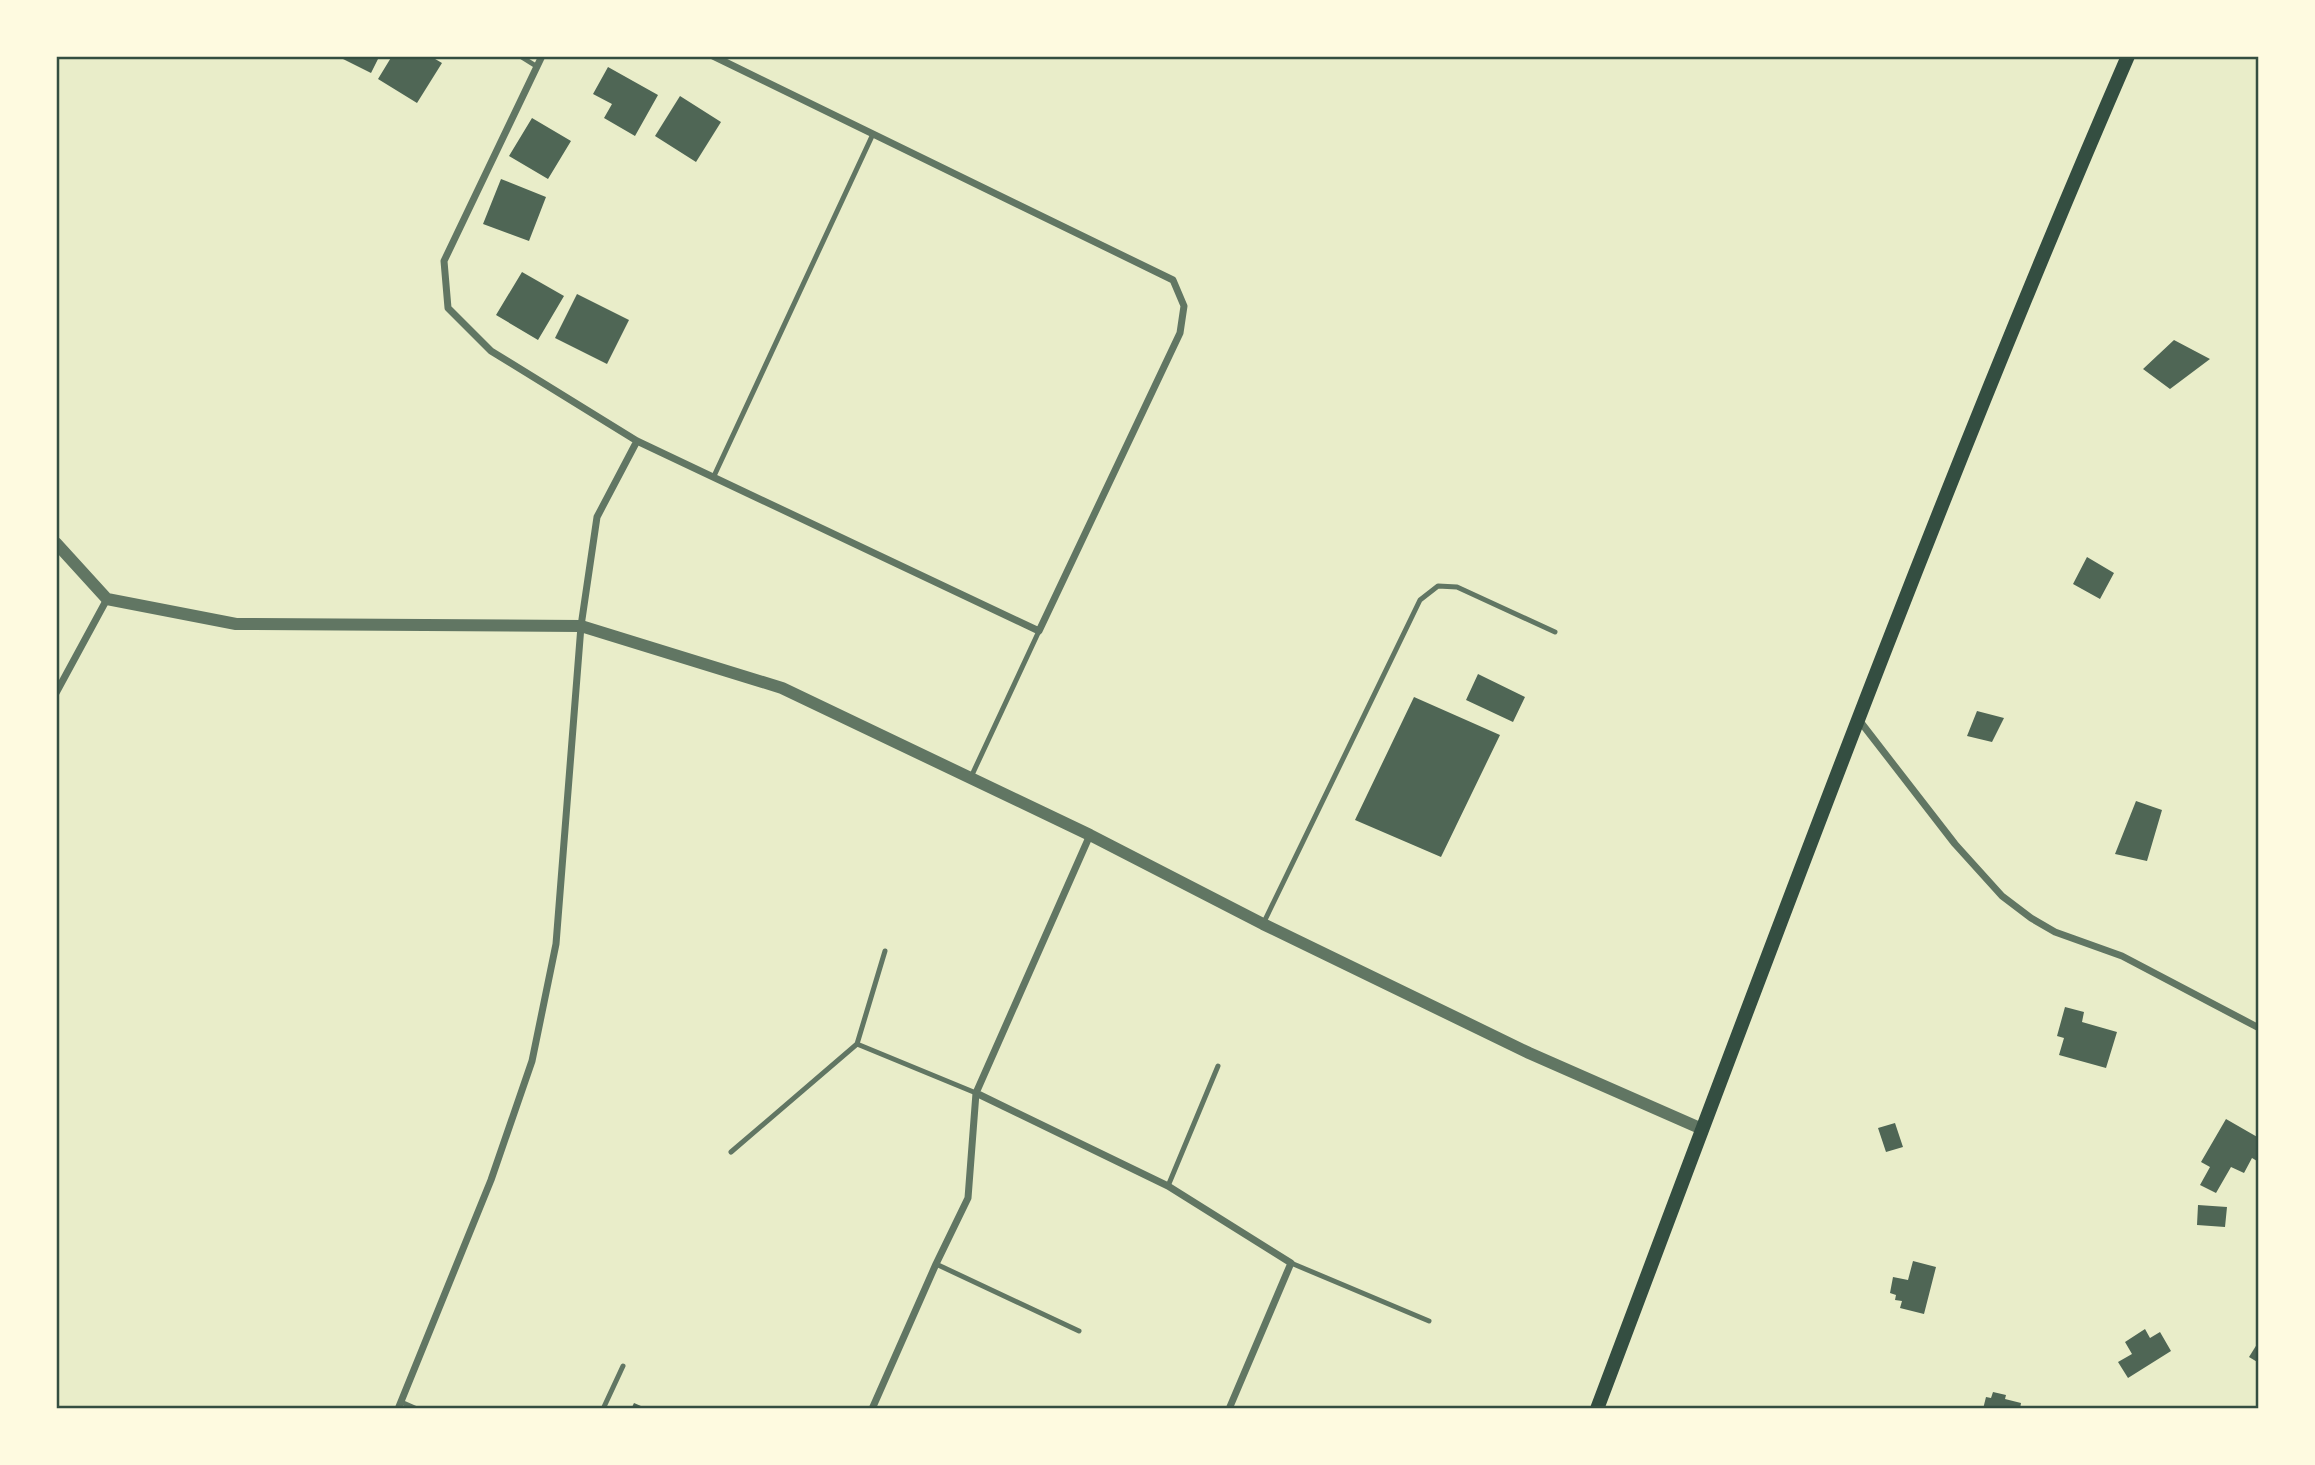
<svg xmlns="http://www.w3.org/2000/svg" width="2315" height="1465" viewBox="0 0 2315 1465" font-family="'DejaVu Sans',sans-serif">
	<rect width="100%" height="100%" fill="#e9edc9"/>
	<!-- building -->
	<path fill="#4f6655" d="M 337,56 L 373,56 L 378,59 L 371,73 Z
		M 392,56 L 430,56 L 442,63 L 417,103 L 378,79 Z
		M 608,67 L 658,95 L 635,136 L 604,118 L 612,104 L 593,94 Z
		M 680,96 L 721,122 L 696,162 L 655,136 Z
		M 532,118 L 571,141 L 548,179 L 509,156 Z
		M 501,179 L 546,197 L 529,241 L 483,224 Z
		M 522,272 L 564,296 L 538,340 L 496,315 Z
		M 577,294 L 629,320 L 607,364 L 555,338 Z
		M 2174,340 L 2210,359 L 2170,389 L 2143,369 Z
		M 2087,557 L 2114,573 L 2100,599 L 2073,584 Z
		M 1478,674 L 1525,697 L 1513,722 L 1466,700 Z
		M 1414,697 L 1500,735 L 1441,857 L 1355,820 Z
		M 1977,711 L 2004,718 L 1992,742 L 1967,736 Z
		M 2136,801 L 2162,810 L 2147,861 L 2115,854 Z
		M 2065,1007 L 2084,1012 L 2082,1022 L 2117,1032 L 2106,1068 L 2059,1055 L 2064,1038 L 2057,1036 Z
		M 2226,1119 L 2259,1138 L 2259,1158 L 2257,1161 L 2252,1158 L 2244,1173 L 2231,1167 L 2216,1193 L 2200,1185 L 2210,1167 L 2201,1162 Z
		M 1895,1123 L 1903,1147 L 1886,1152 L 1878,1128 Z
		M 2198,1205 L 2227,1207 L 2225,1227 L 2197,1225 Z
		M 1913,1261 L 1936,1267 L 1924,1314 L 1900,1308 L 1902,1301 L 1895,1300 L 1896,1295 L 1890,1293 L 1893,1277 L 1908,1280 Z
		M 2145,1329 L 2150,1338 L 2160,1332 L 2171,1351 L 2128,1378 L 2118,1362 L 2132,1354 L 2125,1342 Z
		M 2259,1341 L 2259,1363 L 2249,1357 Z
		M 1993,1392 L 2006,1395 L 2005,1399 L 2021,1403 L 2020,1409 L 1983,1409 L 1986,1397 L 1991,1398 Z
		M 634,1403 L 648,1409 L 631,1409 Z"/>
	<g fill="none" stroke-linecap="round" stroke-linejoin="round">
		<!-- service -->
		<path stroke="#617663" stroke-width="5" d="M 520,56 L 536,66
			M 714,476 L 873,134
			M 971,777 L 1039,631
			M 1264,922 L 1420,600 L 1438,586 L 1457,587 L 1555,632
			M 885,951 L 857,1044 L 976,1093
			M 731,1152 L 857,1044
			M 1168,1186 L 1218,1066
			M 1291,1263 L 1429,1321
			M 936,1264 L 1079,1331
			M 401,1402 L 417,1409
			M 603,1409 L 623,1366"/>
		<!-- minor -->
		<path stroke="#617663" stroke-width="7" d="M 542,56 L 444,261 L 448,308 L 491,351 L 637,441 L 1039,631 L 1180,333 L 1184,306 L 1173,280 L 713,56
			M 56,693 L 107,599
			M 1859,720 L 1955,844 L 2002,896 L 2031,918 L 2055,932 L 2122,956 L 2259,1028
			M 976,1093 L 1168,1186 L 1291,1263 L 1229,1409
			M 398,1409 L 491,1180 L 532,1061 L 556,944 L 581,626 L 597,517 L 637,441
			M 872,1409 L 936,1264 L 968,1198 L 976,1093 L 1090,835"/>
		<!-- tertiary -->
		<path stroke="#617663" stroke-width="12" d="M 56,543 L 107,599 L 236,624 L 581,626 L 782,688 L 1090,835 L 1263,924 L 1529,1053 L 1702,1129"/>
		<!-- secondary -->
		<path stroke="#344e41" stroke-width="14" d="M 1597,1409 C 1768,956 1935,501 2128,56"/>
	</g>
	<!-- border -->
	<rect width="2315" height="1465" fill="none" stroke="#fefae0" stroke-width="116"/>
	<rect x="58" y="58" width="2199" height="1349" fill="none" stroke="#344e41" stroke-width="2.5"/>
</svg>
